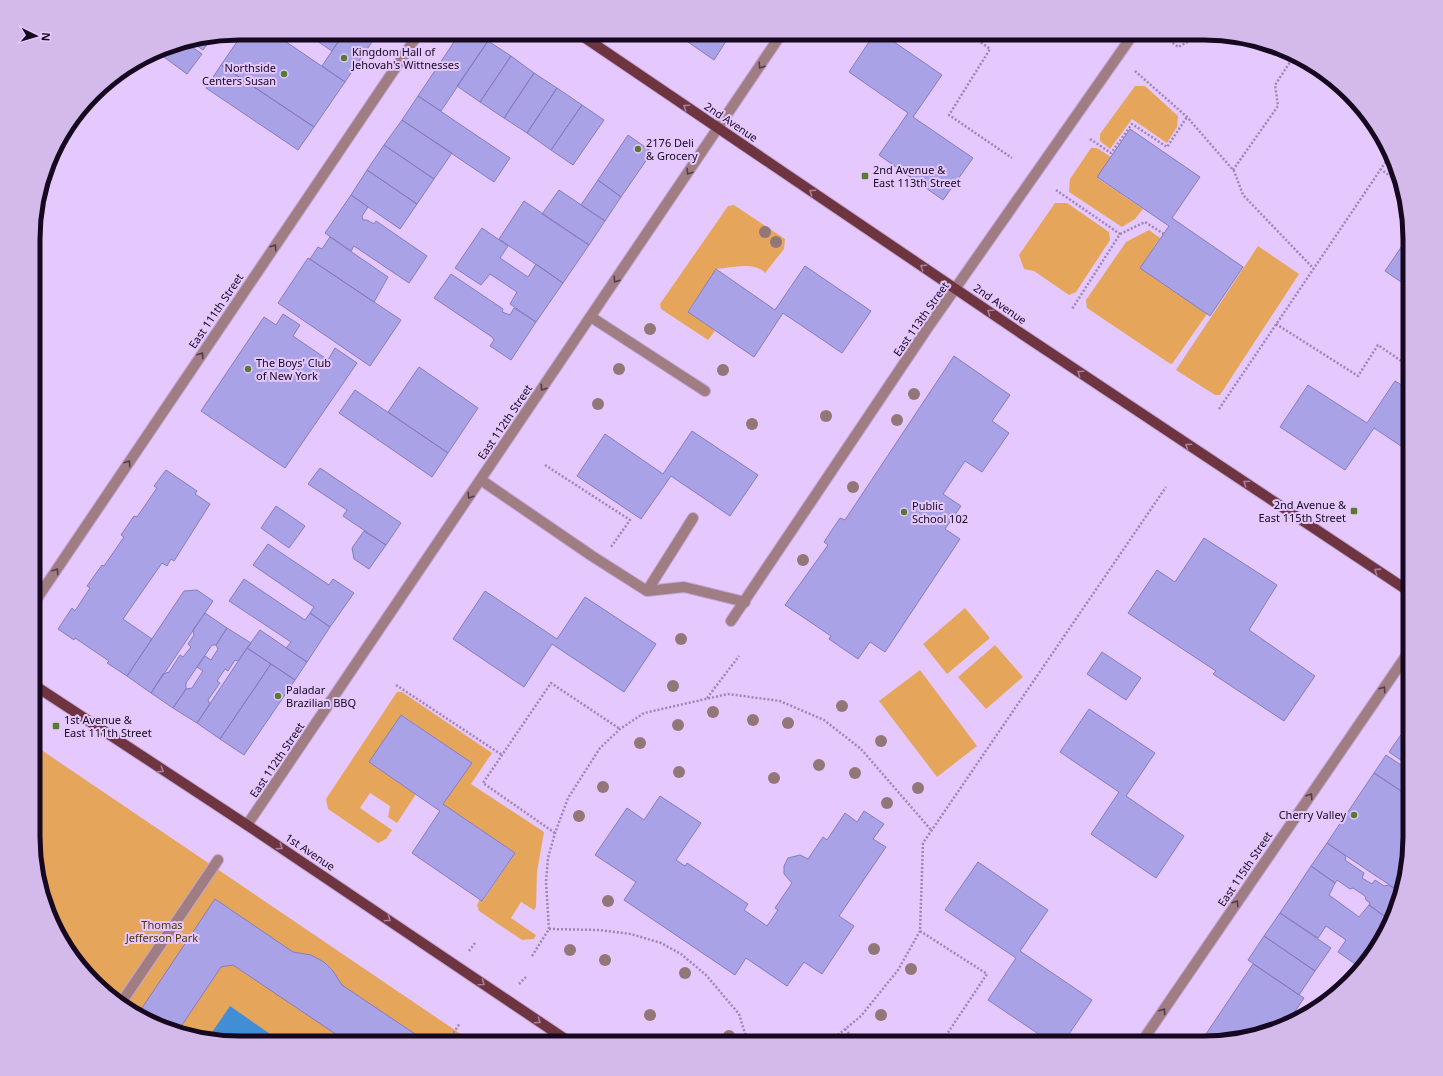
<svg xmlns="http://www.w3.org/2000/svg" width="1443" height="1076" viewBox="0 0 1443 1076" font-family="'Noto Sans',sans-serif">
	<rect width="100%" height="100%" fill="#e5c8fd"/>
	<!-- green -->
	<path fill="#e5a65c" d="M 1135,86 L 1145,86 L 1178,116 L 1177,127 L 1167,143 L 1132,119 L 1110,149 L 1100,141 L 1100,134 Z
		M 1091,148 L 1097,148 L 1111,157 L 1097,178 L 1143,209 L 1135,219 L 1122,227 L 1069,192 L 1070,179 Z
		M 1055,203 L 1067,203 L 1109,232 L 1110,240 L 1076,292 L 1069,295 L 1034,271 L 1024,269 L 1019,255 Z
		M 734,205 L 785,239 L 784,249 L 765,273 C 754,261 732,268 716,269 L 688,311 L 715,331 L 708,340 L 661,309 L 660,304 L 728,206 Z
		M 1149,230 L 1160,238 L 1140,268 L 1207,314 L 1172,364 L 1169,363 L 1087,308 L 1086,300 L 1126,242 Z
		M 1258,246 L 1299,274 L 1220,395 L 1215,395 L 1176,370 Z
		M 965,608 L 990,638 L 947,674 L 923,644 Z
		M 995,645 L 1023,677 L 986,709 L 958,677 Z
		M 920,670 L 977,746 L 937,777 L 879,701 Z
		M 397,692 L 402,692 L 492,753 L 471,784 L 544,832 L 537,872 L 536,907 L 534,910 L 521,902 L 511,918 L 536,935 L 534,939 L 522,940 L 479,911 L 477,905 L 480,899 L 483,901 L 515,853 L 443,804 L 471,763 L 402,715 L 369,762 L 416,794 L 397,823 L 388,817 L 390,806 L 370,793 L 360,808 L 392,830 L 386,839 L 378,843 L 328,809 L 326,799 Z
		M 34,745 L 474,1043 L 226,1043 L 161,1027 L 103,992 L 54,928 L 33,851 Z"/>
	<!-- water -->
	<path fill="#418ed7" d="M 230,1006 L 283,1043 L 226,1043 L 208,1038 Z"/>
	<!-- building -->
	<path fill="#aaa2e6" stroke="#857cbd" d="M 243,33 L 273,33 L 345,82 L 314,127 L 221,65 Z
		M 309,33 L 344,33 L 332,51 L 308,35 Z
		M 344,33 L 378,33 L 345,82 L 322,66 Z
		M 460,33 L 476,33 L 488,41 L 441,111 L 418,96 Z
		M 675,33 L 721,33 L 728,38 L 714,60 Z
		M 875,33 L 881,33 L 942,75 L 913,117 L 973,158 L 943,200 L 879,155 L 908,113 L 849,72 Z
		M 213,37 L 203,50 L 190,41 Z
		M 488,41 L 511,56 L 480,102 L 457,86 Z
		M 185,42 L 202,54 L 187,74 L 164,57 L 167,53 L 162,50 L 173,44 Z
		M 511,56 L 534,73 L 504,118 L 480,102 Z
		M 221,65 L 314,127 L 298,150 L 206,88 Z
		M 534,73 L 557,88 L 527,133 L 504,118 Z
		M 557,88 L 582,105 L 551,150 L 527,133 Z
		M 418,96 L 510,158 L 494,182 L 402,120 Z
		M 582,105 L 604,120 L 573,165 L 551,150 Z
		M 402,120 L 452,153 L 434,179 L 384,145 Z
		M 1130,129 L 1200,177 L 1172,218 L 1243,267 L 1210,316 L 1140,268 L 1169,226 L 1097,177 Z
		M 628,135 L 652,152 L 621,197 L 598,180 Z
		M 384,145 L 434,179 L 417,204 L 367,170 Z
		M 367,170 L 417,204 L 400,229 L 351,195 Z
		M 598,180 L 621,197 L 605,221 L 581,205 Z
		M 559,190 L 605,221 L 589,245 L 542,214 Z
		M 351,195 L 368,207 L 362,216 L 363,220 L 367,220 L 374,224 L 376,221 L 427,256 L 409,283 L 354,246 L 351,251 L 325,233 Z
		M 524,201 L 589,245 L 563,283 L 499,239 Z
		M 482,228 L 508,246 L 500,258 L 528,277 L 536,264 L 563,283 L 536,322 L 510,304 L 517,292 L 490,274 L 481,285 L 455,268 Z
		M 1410,234 L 1410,288 L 1385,271 Z
		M 330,237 L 388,277 L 374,302 L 310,259 L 318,247 L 322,249 Z
		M 308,258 L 401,320 L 370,366 L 278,303 Z
		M 805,266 L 871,311 L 842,353 L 783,313 L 754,357 L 688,312 L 716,269 L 775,310 Z
		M 451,274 L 503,309 L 502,312 L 510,315 L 514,308 L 536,322 L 511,360 L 490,346 L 494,340 L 492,337 L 434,298 Z
		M 283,314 L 300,325 L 293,336 L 328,360 L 335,348 L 357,363 L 285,468 L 201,411 L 264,317 L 276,325 Z
		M 954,356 L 1010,395 L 992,421 L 1009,433 L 982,472 L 965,461 L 943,494 L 961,506 L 945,529 L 960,539 L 885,652 L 870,642 L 858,659 L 829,639 L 831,636 L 785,605 L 828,545 L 824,542 L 840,518 L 845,520 Z
		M 419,367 L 478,408 L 448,453 L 388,412 Z
		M 1395,381 L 1410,390 L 1410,452 L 1374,428 L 1345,470 L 1280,427 L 1308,385 L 1367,423 Z
		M 355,390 L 448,453 L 432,477 L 339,413 Z
		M 692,431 L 758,475 L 730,516 L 671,476 L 641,519 L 577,476 L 605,434 L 663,474 Z
		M 320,468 L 401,523 L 386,545 L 343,516 L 347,510 L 308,484 Z
		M 166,470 L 197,491 L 195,494 L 210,504 L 174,561 L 171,559 L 167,566 L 162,563 L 123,619 L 152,639 L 127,676 L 107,663 L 109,661 L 75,638 L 74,640 L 58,629 L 72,608 L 75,611 L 90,588 L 87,586 L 102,565 L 104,566 L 124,537 L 121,535 L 134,516 L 137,517 L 157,488 L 154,486 Z
		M 276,506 L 305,526 L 289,548 L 261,528 Z
		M 364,531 L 386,545 L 369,569 L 354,559 L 352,548 Z
		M 1204,538 L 1277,585 L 1249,630 L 1315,676 L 1284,721 L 1213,674 L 1216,671 L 1128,613 L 1157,570 L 1175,582 Z
		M 268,544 L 329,585 L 333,579 L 354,593 L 330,627 L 310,613 L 314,607 L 253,565 Z
		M 244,579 L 305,620 L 310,613 L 330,627 L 307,662 L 286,648 L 291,642 L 229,601 Z
		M 197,590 L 213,601 L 151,693 L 127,676 L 184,591 Z
		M 485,591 L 557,639 L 585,597 L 656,644 L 624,692 L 552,644 L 524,687 L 453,639 Z
		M 205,613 L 227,628 L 216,645 L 212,645 L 197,667 L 186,683 L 186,689 L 173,708 L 151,693 L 163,674 L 169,672 L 180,655 L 183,657 L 191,647 L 188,644 L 194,635 L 193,630 Z
		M 227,628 L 251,643 L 238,661 L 235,660 L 228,671 L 225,669 L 217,681 L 220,683 L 208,700 L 210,704 L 197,723 L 173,708 L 186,689 L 192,688 L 203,671 L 197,667 L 205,656 L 211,660 L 218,649 L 216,645 Z
		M 260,630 L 307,662 L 295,680 L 247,648 Z
		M 247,648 L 271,664 L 220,739 L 197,723 Z
		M 1102,652 L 1141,678 L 1126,700 L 1087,674 Z
		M 271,664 L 295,680 L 244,755 L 220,739 Z
		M 1089,709 L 1155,753 L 1126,796 L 1184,836 L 1156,878 L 1091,834 L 1119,792 L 1060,752 Z
		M 401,715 L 472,763 L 443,804 L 515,853 L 482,901 L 412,853 L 440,811 L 369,762 Z
		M 1410,722 L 1410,763 L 1408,765 L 1389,752 Z
		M 1386,755 L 1410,771 L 1410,797 L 1374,773 Z
		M 1374,773 L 1410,797 L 1410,851 L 1400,892 L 1327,843 Z
		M 660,796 L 701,823 L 676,860 L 685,866 L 687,863 L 748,904 L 744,910 L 767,926 L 778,910 L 775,908 L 792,883 L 784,874 L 784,866 L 788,858 L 800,855 L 808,859 L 823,837 L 827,840 L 845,813 L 857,822 L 864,811 L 884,824 L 873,839 L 886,847 L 839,916 L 854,926 L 822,974 L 804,962 L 787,986 L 746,958 L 735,975 L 624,900 L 636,882 L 595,855 L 627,808 L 644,820 Z
		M 1327,843 L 1346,856 L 1345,860 L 1364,873 L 1362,878 L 1372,884 L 1375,880 L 1384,886 L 1389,885 L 1400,892 L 1394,916 L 1391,921 L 1369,905 L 1370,903 L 1366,900 L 1365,896 L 1353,888 L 1350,889 L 1337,880 L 1335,883 L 1311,866 Z
		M 978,862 L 1048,910 L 1020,951 L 1092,1000 L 1063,1043 L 1052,1043 L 988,1000 L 1016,958 L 945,910 Z
		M 1311,866 L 1335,883 L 1329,895 L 1359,917 L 1369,905 L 1391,921 L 1361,968 L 1338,952 L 1346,940 L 1326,926 L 1318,938 L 1280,913 Z
		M 215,899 L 293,952 L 311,955 L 324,962 L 333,971 L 342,985 L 421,1038 L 418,1043 L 349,1043 L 233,965 L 221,967 L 178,1031 L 161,1027 L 138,1014 Z
		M 1280,913 L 1331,948 L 1315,971 L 1264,936 Z
		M 1264,936 L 1315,971 L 1299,995 L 1248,960 Z
		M 1253,964 L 1304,998 L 1286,1025 L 1244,1039 L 1200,1043 Z"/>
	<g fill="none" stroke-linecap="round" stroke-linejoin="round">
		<!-- lane casing -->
		<g stroke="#c0a5d5" stroke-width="12">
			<path id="lane" d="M 591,317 L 705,391
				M 481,480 L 592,556 L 647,591 L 684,587 L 745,602
				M 647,591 L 693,518"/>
		</g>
		<!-- street casing -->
		<g stroke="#c0a5d5" stroke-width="12">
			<path id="street" d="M 34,603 L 419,33
				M 731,621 L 929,326 L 1134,33
				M 247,825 L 782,33
				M 121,1003 L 218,860
				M 1141,1043 L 1410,650"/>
		</g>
		<!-- primary casing -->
		<g stroke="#c0a5d5" stroke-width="12">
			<path id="primary" d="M 578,33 L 1022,334 L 1410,592
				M 34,685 L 247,825 L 571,1043"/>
		</g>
		<!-- path -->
		<path stroke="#9e86b1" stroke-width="2.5" stroke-dasharray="2 2" stroke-linecap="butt" d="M 968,33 L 990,49 L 949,115 L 1012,158
			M 1160,33 L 1178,47 L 1205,33
			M 1135,71 L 1187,117 L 1234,171 L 1243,195 L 1313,268
			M 1090,139 L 1111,153 L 1132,124 L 1167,147 L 1187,117
			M 1380,169 L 1401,183
			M 1233,170 L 1278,106 L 1275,85 L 1294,56
			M 1056,190 L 1120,234 L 1072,309
			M 1120,234 L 1145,222 L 1164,234
			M 1276,324 L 1358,376 L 1378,345 L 1410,367
			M 1219,409 L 1391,154
			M 545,465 L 630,520 L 611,547
			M 35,657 L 41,648
			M 396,685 L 502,755
			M 707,698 L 739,656
			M 555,833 L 483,783 L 551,683 L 620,729
			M 549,929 L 599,930 L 631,934 L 661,943 L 681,954 L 706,975 L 739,1014 L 748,1043
			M 920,931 L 987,974 L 941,1043
			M 469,951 L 475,943
			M 532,956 L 549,929 L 546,882 L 548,858 L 555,833 L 568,798 L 600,748 L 620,729 L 644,713 L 728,694 L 780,701 L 824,720 L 861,749 L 932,831
			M 519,984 L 526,977
			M 845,1029 L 857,1043
			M 447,1043 L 460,1023
			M 824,1043 L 833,1039 L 861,1016 L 898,970 L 920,931 L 923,843 L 1166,487"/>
		<!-- lane -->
		<use href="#lane" stroke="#a07d82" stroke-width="10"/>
		<!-- street -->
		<use href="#street" stroke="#a07d82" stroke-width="10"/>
		<!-- primary -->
		<use href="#primary" stroke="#6e343f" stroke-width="10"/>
	</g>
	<!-- trees -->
	<g fill="#927678">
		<circle cx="765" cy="232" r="6"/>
		<circle cx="776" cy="242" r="6"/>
		<circle cx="650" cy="329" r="6"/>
		<circle cx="619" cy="369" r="6"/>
		<circle cx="723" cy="370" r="6"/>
		<circle cx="914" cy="394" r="6"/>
		<circle cx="598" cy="404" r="6"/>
		<circle cx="826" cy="416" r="6"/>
		<circle cx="897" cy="420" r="6"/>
		<circle cx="752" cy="424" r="6"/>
		<circle cx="853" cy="487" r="6"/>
		<circle cx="803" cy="560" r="6"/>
		<circle cx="681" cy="639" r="6"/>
		<circle cx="673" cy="686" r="6"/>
		<circle cx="842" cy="706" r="6"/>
		<circle cx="713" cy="712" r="6"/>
		<circle cx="753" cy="720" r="6"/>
		<circle cx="788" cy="723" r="6"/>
		<circle cx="678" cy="725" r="6"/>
		<circle cx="881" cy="741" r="6"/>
		<circle cx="640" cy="743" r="6"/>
		<circle cx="819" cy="765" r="6"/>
		<circle cx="679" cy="772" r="6"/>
		<circle cx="855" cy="773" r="6"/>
		<circle cx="774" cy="778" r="6"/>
		<circle cx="603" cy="787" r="6"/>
		<circle cx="918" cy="788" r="6"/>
		<circle cx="887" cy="803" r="6"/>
		<circle cx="579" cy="816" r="6"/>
		<circle cx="608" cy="901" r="6"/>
		<circle cx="874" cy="949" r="6"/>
		<circle cx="570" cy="950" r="6"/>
		<circle cx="605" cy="960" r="6"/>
		<circle cx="911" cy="969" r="6"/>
		<circle cx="685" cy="973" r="6"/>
		<circle cx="650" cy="1015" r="6"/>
		<circle cx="881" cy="1015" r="6"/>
		<circle cx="729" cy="1036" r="6"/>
	</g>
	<!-- one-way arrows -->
	<defs><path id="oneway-chevron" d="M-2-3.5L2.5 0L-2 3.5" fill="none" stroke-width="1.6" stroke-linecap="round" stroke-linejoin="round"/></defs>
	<g stroke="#543d4c">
		<use href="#oneway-chevron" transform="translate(761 66) rotate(124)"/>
		<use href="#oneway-chevron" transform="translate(689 172) rotate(124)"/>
		<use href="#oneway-chevron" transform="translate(274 247) rotate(-56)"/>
		<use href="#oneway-chevron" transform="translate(616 280) rotate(124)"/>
		<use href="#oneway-chevron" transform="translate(201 355) rotate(-56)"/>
		<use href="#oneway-chevron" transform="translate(543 388) rotate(124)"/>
		<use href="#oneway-chevron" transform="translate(128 463) rotate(-56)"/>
		<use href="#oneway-chevron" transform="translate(470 496) rotate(124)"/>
		<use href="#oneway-chevron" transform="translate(56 571) rotate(-56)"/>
		<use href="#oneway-chevron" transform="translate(1383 689) rotate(-56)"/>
		<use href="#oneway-chevron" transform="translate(1310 796) rotate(-56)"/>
		<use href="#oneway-chevron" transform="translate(1236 903) rotate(-56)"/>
		<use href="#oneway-chevron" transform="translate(1163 1011) rotate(-56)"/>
	</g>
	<g stroke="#aa7e9e">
		<use href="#oneway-chevron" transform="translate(686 107) rotate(-146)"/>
		<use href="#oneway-chevron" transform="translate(812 192) rotate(-146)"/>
		<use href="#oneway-chevron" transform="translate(923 267) rotate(-146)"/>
		<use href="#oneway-chevron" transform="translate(990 312) rotate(-145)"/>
		<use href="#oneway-chevron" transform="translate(1080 373) rotate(-146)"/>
		<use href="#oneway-chevron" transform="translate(1188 446) rotate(-146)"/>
		<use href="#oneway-chevron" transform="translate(1246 483) rotate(-146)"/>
		<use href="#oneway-chevron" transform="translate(1377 571) rotate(-147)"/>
		<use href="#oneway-chevron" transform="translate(161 770) rotate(33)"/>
		<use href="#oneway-chevron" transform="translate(280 847) rotate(34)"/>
		<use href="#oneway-chevron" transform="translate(388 919) rotate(34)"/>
		<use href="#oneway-chevron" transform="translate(482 983) rotate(35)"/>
		<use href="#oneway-chevron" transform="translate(538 1021) rotate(34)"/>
	</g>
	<!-- markers -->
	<g fill="#587930" stroke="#e5c8fd" stroke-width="1.5">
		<circle cx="344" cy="58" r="4"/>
		<circle cx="284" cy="74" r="4"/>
		<circle cx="638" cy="149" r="4"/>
		<rect x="861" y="172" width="8" height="8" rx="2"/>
		<circle cx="248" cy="369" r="4"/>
		<rect x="1350" y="507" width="8" height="8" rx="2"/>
		<circle cx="904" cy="512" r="4"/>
		<circle cx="278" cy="696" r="4"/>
		<rect x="52" y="722" width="8" height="8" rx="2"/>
		<circle cx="1354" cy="815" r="4"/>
	</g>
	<g text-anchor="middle" stroke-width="4" stroke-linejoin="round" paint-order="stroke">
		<!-- poi labels -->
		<g font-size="11" fill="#16081f" stroke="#e5c8fd" text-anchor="start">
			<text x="352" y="56">Kingdom Hall of<tspan x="352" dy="13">Jehovah's Wittnesses</tspan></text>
			<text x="276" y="72" text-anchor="end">Northside<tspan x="276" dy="13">Centers Susan</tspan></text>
			<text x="646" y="147">2176 Deli<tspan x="646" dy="13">&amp; Grocery</tspan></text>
			<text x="873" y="174">2nd Avenue &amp;<tspan x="873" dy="13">East 113th Street</tspan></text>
			<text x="256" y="367">The Boys' Club<tspan x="256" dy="13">of New York</tspan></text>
			<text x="1346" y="509" text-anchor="end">2nd Avenue &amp;<tspan x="1346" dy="13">East 115th Street</tspan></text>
			<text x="912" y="510">Public<tspan x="912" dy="13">School 102</tspan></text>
			<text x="286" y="694">Paladar<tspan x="286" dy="13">Brazilian BBQ</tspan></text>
			<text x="64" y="724">1st Avenue &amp;<tspan x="64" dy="13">East 111th Street</tspan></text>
			<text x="1346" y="819" text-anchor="end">Cherry Valley</text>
		</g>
		<!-- street labels -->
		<g font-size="11" fill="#16081f" stroke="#e5c8fd">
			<text transform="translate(731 122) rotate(34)" y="4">2nd Avenue</text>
			<text transform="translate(1000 304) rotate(35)" y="4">2nd Avenue</text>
			<text transform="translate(216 311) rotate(-56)" y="4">East 111th Street</text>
			<text transform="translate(921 319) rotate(-55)" y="4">East 113th Street</text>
			<text transform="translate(505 422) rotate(-56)" y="4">East 112th Street</text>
			<text transform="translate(277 760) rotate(-56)" y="4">East 112th Street</text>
			<text transform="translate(310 852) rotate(34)" y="4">1st Avenue</text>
			<text transform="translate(1245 869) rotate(-56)" y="4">East 115th Street</text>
		</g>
		<!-- park labels -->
		<g font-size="11" fill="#4f320c" stroke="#e5c8fd">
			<text x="162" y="929">Thomas<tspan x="162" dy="13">Jefferson Park</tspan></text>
		</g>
	</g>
	<!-- crop -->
	<path d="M0 0H1443V1076H0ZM239 40H1204A199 199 0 0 1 1403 239V837A199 199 0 0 1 1204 1036H239A199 199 0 0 1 40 837V239A199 199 0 0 1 239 40Z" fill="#d4b9eb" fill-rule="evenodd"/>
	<path fill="none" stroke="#16081f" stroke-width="5" d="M239 40H1204A199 199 0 0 1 1403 239V837A199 199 0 0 1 1204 1036H239A199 199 0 0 1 40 837V239A199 199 0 0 1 239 40Z"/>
	<!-- north arrow -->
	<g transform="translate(36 36) rotate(95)" stroke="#e5c8fd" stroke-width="3" paint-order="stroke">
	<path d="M0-3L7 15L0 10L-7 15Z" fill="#16081f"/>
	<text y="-6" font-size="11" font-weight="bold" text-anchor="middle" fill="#16081f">N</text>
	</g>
</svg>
